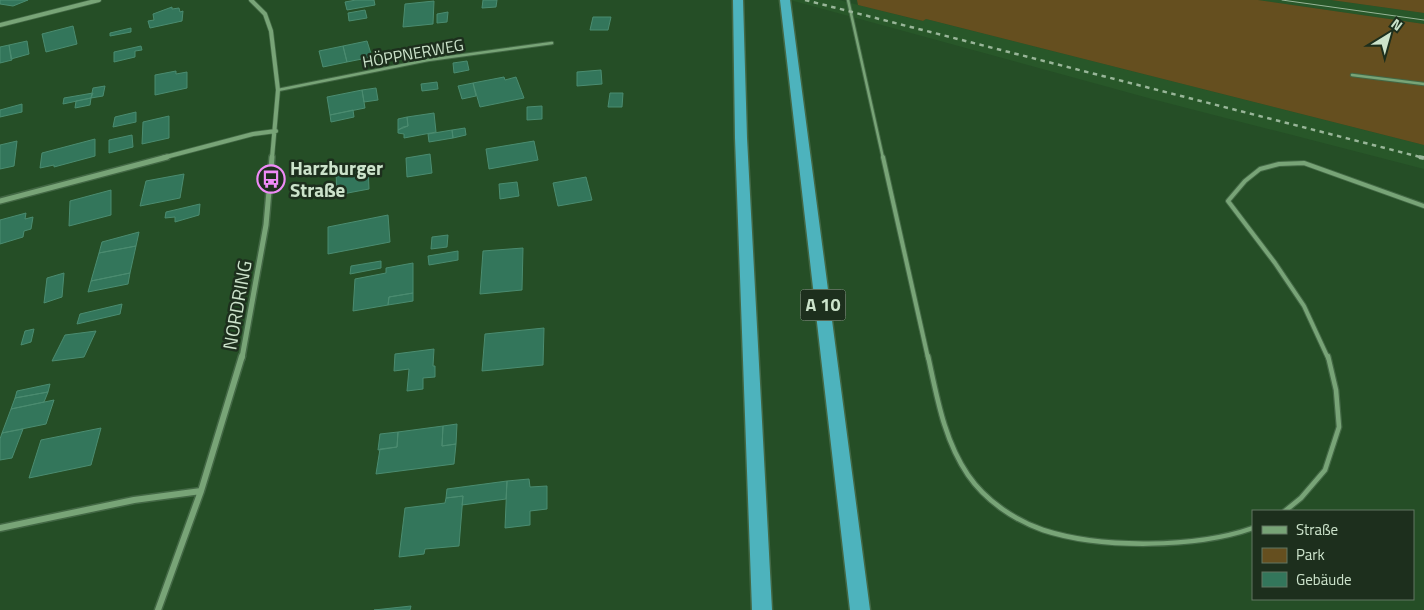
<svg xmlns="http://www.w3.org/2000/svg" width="1424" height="610" viewBox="0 0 1424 610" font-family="'Titillium Web',sans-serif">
	<rect width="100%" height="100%" fill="#254e26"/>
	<!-- built -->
	<path fill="#285729" d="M 790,0 L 839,0 L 922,21 L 926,19 L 1424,145 L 1424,169 L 1152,99 Z
		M 1258,0 L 1331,0 L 1424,13 L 1424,24 Z"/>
	<!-- green -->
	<path fill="#654f1f" d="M 857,0 L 1258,0 L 1424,24 L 1424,145 L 926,19 L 923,21 L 858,5 Z
		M 1331,0 L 1424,0 L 1424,13 Z"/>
	<!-- building -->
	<path fill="#33765b" stroke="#4b8c70" d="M 0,0 L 28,0 L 13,6 L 0,4 Z
		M 356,0 L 374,0 L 375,5 L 347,10 L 345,2 Z
		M 483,0 L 497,0 L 496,7 L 482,8 Z
		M 434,1 L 433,24 L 403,27 L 405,4 Z
		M 172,7 L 172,9 L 179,8 L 180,12 L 183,11 L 182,21 L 150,28 L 148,21 L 154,20 L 153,14 Z
		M 365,10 L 367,18 L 349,21 L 348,13 Z
		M 448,12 L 447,22 L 437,23 L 437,14 Z
		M 593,17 L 611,17 L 608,30 L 590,30 Z
		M 73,26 L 77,44 L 46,52 L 42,34 Z
		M 131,28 L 131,32 L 110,36 L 110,33 Z
		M 27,41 L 29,54 L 11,59 L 9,45 Z
		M 367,41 L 372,57 L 347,62 L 343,46 Z
		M 9,45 L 12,60 L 0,63 L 0,47 Z
		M 141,46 L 142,50 L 135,51 L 135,57 L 114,62 L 114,52 Z
		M 343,46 L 347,62 L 323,67 L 319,51 Z
		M 467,61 L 469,70 L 454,73 L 453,63 Z
		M 601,70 L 602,84 L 577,86 L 577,72 Z
		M 176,71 L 176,74 L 187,72 L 187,88 L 155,95 L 155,75 Z
		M 504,77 L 505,80 L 516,77 L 524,98 L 480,107 L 473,83 Z
		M 437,82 L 438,89 L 422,91 L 421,84 Z
		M 473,83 L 476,96 L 462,99 L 458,86 Z
		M 105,86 L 103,96 L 91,98 L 93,88 Z
		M 376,88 L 378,100 L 364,102 L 362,90 Z
		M 362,90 L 365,108 L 330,115 L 327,97 Z
		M 93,93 L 91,98 L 63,104 L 64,98 Z
		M 610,93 L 623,93 L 622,107 L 608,107 Z
		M 91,98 L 90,105 L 75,108 L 76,101 Z
		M 22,104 L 22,112 L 0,117 L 0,110 Z
		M 542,106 L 542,119 L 527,120 L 527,107 Z
		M 353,110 L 354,117 L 331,122 L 330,115 Z
		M 136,112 L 136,122 L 113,127 L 115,117 Z
		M 434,113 L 436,132 L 404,138 L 404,134 L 398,133 L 398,130 L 403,127 L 408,126 L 407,117 Z
		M 169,116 L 169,138 L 142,144 L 143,122 Z
		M 407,117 L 408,126 L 398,130 L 398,119 Z
		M 465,128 L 466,135 L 453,138 L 452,130 Z
		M 452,130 L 453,138 L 429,142 L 428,134 Z
		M 132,135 L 133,147 L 109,153 L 109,140 Z
		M 95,139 L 95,156 L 54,167 L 54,165 L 40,168 L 42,153 Z
		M 17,141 L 14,166 L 0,169 L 0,145 Z
		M 534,141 L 538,160 L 489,169 L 486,149 Z
		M 430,154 L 432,173 L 407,177 L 406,158 Z
		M 368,166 L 369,189 L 337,195 L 336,172 Z
		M 184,174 L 180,198 L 140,206 L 146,181 Z
		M 586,177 L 592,200 L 558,206 L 553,183 Z
		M 517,182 L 519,196 L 500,199 L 499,184 Z
		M 111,190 L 111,215 L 69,226 L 70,201 Z
		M 200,204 L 199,215 L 175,222 L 175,217 L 165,218 L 166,212 Z
		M 26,213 L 25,219 L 33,217 L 31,229 L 24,231 L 23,237 L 0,244 L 0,220 Z
		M 388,215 L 390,242 L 328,254 L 328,227 Z
		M 139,232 L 136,246 L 99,253 L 102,242 Z
		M 448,235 L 447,247 L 431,249 L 432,237 Z
		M 136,246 L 130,273 L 91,281 L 99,253 Z
		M 523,248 L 522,290 L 480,294 L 483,251 Z
		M 458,251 L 458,260 L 429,265 L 428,256 Z
		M 381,261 L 381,268 L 350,274 L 351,266 Z
		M 413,263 L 413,293 L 389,297 L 388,305 L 353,311 L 355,279 L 386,273 L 386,268 Z
		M 64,273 L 62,297 L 44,303 L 47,278 Z
		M 130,273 L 128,284 L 88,292 L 91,281 Z
		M 413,293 L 413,301 L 388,305 L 389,297 Z
		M 122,304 L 120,314 L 77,324 L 80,314 Z
		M 544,328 L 543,365 L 482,371 L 485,334 Z
		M 34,329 L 31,342 L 21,345 L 25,331 Z
		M 96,331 L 84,357 L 52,361 L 65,335 Z
		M 434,349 L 433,366 L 435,366 L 435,377 L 423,378 L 423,389 L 407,391 L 409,369 L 394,371 L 395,354 Z
		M 50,384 L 48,392 L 15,398 L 17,391 Z
		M 48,392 L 44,402 L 11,409 L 15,398 Z
		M 54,400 L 46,424 L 2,433 L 11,409 Z
		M 457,424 L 456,444 L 442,446 L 443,426 Z
		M 443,426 L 442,446 L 456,444 L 454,464 L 376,474 L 380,449 L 397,447 L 398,432 Z
		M 101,428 L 91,465 L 29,478 L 41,440 Z
		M 23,429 L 12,458 L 0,460 L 0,439 L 2,433 Z
		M 398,432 L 397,447 L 378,450 L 380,434 Z
		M 529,479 L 530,487 L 547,486 L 547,509 L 530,511 L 530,525 L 505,528 L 507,481 Z
		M 507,481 L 506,499 L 462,505 L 463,496 L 446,498 L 447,489 Z
		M 463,496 L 459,546 L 425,549 L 424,554 L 399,557 L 405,508 L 445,503 L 446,498 Z
		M 411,606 L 410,610 L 374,610 Z"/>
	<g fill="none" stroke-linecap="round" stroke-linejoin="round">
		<!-- lane-far2 casing -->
		<g stroke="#436845" stroke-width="4.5">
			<path id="lane-far2" d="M 848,0 L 883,158
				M 1352,75 L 1424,84
				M 278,90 L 428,60 L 552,43"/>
		</g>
		<!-- lane-far1 casing -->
		<g stroke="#436845" stroke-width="6">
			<path id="lane-far1" d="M 883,157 L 928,358
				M 1328,358 L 1304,306 L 1275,263 L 1228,201 L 1245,181 L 1260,169 L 1279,164 L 1304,163 L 1424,206"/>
		</g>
		<!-- lane casing -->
		<g stroke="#436845" stroke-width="7">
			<path id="lane" d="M 928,356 C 937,397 944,440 968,475 C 985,500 1014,520 1043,530 C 1101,549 1196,548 1253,528
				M 1285,511 L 1301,498 L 1325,470 L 1339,427 L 1336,390 L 1328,356"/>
		</g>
		<!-- street-far2 casing -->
		<g stroke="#436845" stroke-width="5.5">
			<path id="street-far2" d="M 251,0 L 265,14 L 271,31 L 278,90 L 272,158
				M 0,25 L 99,0
				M 162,158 L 253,134 L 276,131"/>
		</g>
		<!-- street-far1 casing -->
		<g stroke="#436845" stroke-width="8">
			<path id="street-far1" d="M 0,201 L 167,157
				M 242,358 L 266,225 L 272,157"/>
		</g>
		<!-- street casing -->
		<g stroke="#436845" stroke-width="9">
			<path id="street" d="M 0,528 L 134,500 L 201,491
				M 158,610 L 201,491 L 242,356"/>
		</g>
		<!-- highway casing -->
		<g stroke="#436845" stroke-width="3">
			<path id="highway" d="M 733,0 L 743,0 L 747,138 L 772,610 L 752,610 L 735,138 Z
				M 780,0 L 790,0 L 870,610 L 850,610 Z"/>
		</g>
		<!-- lane-far2 -->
		<use href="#lane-far2" stroke="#78a477" stroke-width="2.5"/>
		<!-- lane-far1 -->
		<use href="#lane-far1" stroke="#78a477" stroke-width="4"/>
		<!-- lane -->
		<use href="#lane" stroke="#78a477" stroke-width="4.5"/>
		<!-- street-far2 -->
		<use href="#street-far2" stroke="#78a477" stroke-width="4"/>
		<!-- street-far1 -->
		<use href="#street-far1" stroke="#78a477" stroke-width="5"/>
		<!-- street -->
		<use href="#street" stroke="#78a477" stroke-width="6"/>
		<!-- highway -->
		<use href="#highway" fill="#4db3bd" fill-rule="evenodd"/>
		<!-- tram -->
		<path stroke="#98b598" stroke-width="1" d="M 1282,0 L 1424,20"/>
		<!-- rail-far1 -->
		<path stroke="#98b598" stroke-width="2.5" stroke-dasharray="4.5 4.5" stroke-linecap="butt" d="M 805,0 L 1424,158"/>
		<!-- rail -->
		<path stroke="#98b598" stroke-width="4" stroke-dasharray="5.5 5.5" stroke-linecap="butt" d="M 1419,157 L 1424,158"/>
	</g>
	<!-- icons -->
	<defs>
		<g id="bus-ring" transform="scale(1.4375)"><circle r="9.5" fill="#1d2f1d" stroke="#ef8bf7" stroke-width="1.5"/><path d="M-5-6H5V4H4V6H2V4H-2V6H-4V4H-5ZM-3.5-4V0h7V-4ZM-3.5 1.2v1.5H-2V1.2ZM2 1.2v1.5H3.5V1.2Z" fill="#ef8bf7"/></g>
	</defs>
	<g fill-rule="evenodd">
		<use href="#bus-ring" x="271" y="179"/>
	</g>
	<g text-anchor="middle" stroke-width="5" stroke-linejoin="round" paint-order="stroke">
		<!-- far-street labels -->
		<g font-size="16" fill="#cce3cb" stroke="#1d2f1d">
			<text transform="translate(413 53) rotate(-10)" y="6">HÖPPNERWEG</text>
		</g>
		<!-- shield labels -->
		<rect fill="#1d2f1d" stroke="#98ad97" stroke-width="1" x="800.5" y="289.5" width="45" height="31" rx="4"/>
		<g font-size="18" font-weight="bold" fill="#cce3cb">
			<text x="823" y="311">A 10</text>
		</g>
		<!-- poi labels -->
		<g font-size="19" font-weight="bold" fill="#cce3cb" stroke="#1d2f1d" text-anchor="start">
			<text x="290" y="175">Harzburger<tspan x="290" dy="22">Straße</tspan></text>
		</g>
		<!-- street labels -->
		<g font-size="19" fill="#cce3cb" stroke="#1d2f1d">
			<text transform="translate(237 305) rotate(-80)" y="7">NORDRING</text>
		</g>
	</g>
	<!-- legend -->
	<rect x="1252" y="510" width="162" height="90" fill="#1d2f1d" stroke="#637763"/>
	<rect x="1262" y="526" width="25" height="8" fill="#78a477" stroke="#637763"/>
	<text x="1296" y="535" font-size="15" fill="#cce3cb">Straße</text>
	<rect x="1262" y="548" width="25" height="15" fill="#654f1f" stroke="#637763"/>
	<text x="1296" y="560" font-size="15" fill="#cce3cb">Park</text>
	<rect x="1262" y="572" width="25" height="15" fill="#33765b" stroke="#637763"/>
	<text x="1296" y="585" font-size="15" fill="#cce3cb">Gebäude</text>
	<!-- north arrow -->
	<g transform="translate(1389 35) rotate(37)" stroke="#1d2f1d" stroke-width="4" paint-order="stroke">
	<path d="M0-4L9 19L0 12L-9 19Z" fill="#cce3cb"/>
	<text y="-8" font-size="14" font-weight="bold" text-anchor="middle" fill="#cce3cb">N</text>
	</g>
</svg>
